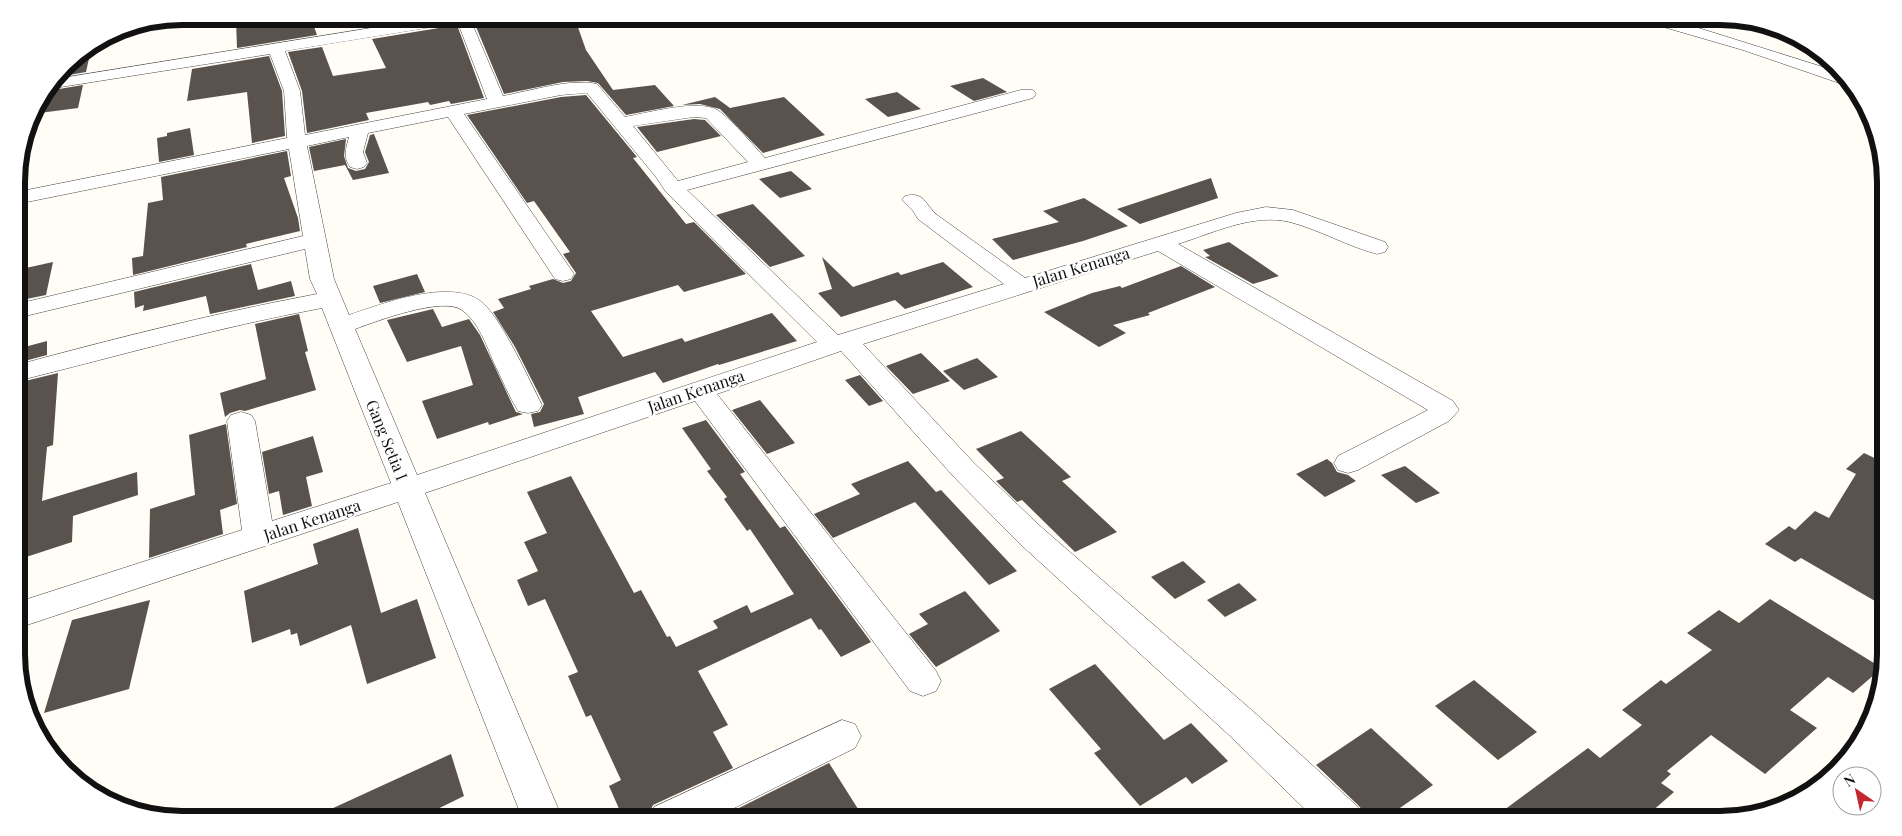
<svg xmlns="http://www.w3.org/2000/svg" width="1902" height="836" viewBox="0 0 1902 836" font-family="'Playfair Display',serif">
	<rect width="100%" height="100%" fill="#fffdf5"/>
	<!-- building -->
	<path fill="#5a524d" d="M 267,16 L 268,24 L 311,18 L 317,35 L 237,48 L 236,20 Z
		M 362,16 L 432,16 L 367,27 Z
		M 482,16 L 574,16 L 586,50 L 613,90 L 655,85 L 674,106 L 626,115 L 598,83 L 587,81 L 563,82 L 504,94 L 474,22 L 480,20 Z
		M 457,25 L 484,98 L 451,104 L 449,101 L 430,105 L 428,102 L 366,113 L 369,120 L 307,133 L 302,91 L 288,52 L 322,47 L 333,76 L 386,68 L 372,39 Z
		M 92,45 L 86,72 L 58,77 L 73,58 Z
		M 269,56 L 282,91 L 285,136 L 252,143 L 247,92 L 187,101 L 192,69 Z
		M 983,78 L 1007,92 L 974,101 L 950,86 Z
		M 83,85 L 78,108 L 32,114 L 34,109 L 47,91 Z
		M 897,92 L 921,109 L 888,117 L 865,99 Z
		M 586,95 L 637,157 L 633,158 L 686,224 L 694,222 L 746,274 L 684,292 L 678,285 L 591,311 L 623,357 L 682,338 L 685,342 L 772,313 L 797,341 L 719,365 L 718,364 L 663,383 L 655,372 L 578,397 L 584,414 L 534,427 L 531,414 L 540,412 L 544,404 L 515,347 L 493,312 L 504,308 L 498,299 L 531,289 L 529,286 L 553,279 L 563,283 L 571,281 L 576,273 L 563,254 L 570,252 L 534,201 L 527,203 L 467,115 L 561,97 Z
		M 715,97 L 730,108 L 784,97 L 825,135 L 763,153 L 720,109 L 700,104 L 682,105 Z
		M 694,119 L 705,120 L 721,136 L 657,152 L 637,127 Z
		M 190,128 L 194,155 L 159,162 L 157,138 L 167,136 L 167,133 Z
		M 374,134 L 389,173 L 353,180 L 345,165 L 314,171 L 309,147 L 346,139 L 344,156 L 348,168 L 356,171 L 365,169 L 369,162 L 365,152 L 370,135 Z
		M 287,151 L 291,176 L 284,178 L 298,218 L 300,231 L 246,244 L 247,247 L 133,275 L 132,258 L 143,256 L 148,203 L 163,200 L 161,177 Z
		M 791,171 L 812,189 L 780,198 L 759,179 Z
		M 1211,178 L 1218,198 L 1140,224 L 1117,209 Z
		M 1084,198 L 1128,226 L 1083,241 L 1013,260 L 992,239 L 1059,222 L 1043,211 Z
		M 753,204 L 805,256 L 770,267 L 716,215 Z
		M 1229,242 L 1279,276 L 1253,284 L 1205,257 L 1210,256 L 1203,250 Z
		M 822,257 L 853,287 L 898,272 L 901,275 L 943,262 L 973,287 L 905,309 L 895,300 L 841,317 L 818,293 L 832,289 Z
		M 53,262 L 46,295 L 17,301 L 17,270 Z
		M 251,264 L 258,290 L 291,281 L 295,296 L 210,314 L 206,296 L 143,311 L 144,305 L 135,308 L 134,292 Z
		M 1181,266 L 1215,287 L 1148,313 L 1150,315 L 1113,325 L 1126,333 L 1099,347 L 1044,312 L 1092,293 L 1120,286 L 1122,288 Z
		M 417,274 L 425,292 L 380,303 L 373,286 Z
		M 433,309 L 442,327 L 469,319 L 471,322 L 480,335 L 513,406 L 516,412 L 523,414 L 489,425 L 488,422 L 437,439 L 422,401 L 473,385 L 461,346 L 407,362 L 387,320 Z
		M 299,314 L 308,351 L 305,352 L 316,390 L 245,411 L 240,410 L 230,413 L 225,417 L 220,393 L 266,379 L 255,324 Z
		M 47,341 L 47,355 L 17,363 L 17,349 Z
		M 921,353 L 950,381 L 913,394 L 886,366 Z
		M 977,358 L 998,377 L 964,390 L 943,371 Z
		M 58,373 L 53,445 L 47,447 L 42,501 L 137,472 L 138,495 L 73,516 L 72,542 L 17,560 L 17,456 L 21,420 L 17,421 L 17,383 Z
		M 860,375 L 883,401 L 869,406 L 845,380 Z
		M 760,400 L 795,443 L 767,454 L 732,410 Z
		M 706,420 L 745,472 L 740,474 L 780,528 L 785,526 L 871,642 L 841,657 L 821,629 L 819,630 L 811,618 L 698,671 L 728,725 L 713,732 L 733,768 L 653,805 L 646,820 L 624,820 L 609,786 L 621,780 L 591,715 L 586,717 L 568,676 L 578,672 L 545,599 L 528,606 L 517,580 L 538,571 L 524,542 L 547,533 L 527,492 L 571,476 L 634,593 L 641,590 L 667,637 L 670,636 L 676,647 L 718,628 L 713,621 L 747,605 L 751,613 L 794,594 L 750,529 L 747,531 L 724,499 L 727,497 L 707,471 L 711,469 L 682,428 Z
		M 226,424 L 237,504 L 220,510 L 223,534 L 149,558 L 150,509 L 195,495 L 189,435 Z
		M 1021,431 L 1071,477 L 1062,481 L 1117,532 L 1075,552 L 1022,500 L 1017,502 L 996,481 L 1004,478 L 976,449 Z
		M 313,436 L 323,472 L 306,477 L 312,506 L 283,515 L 279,491 L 269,494 L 262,452 Z
		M 1864,453 L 1885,463 L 1886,592 L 1875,601 L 1801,558 L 1795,562 L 1765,544 L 1789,526 L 1795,530 L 1815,511 L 1829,518 L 1856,474 L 1846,469 Z
		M 1327,459 L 1332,463 L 1337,472 L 1348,475 L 1356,481 L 1325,497 L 1296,474 Z
		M 908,461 L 936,492 L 941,490 L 1017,571 L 989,585 L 915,502 L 833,538 L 814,514 L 860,494 L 851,484 Z
		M 1405,466 L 1440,493 L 1416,503 L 1381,475 Z
		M 358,528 L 381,613 L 417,599 L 436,658 L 367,684 L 351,625 L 300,646 L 297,633 L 291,635 L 290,629 L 252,643 L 244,591 L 318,564 L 313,544 Z
		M 1183,561 L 1206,582 L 1175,599 L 1151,577 Z
		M 1239,583 L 1257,600 L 1225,617 L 1207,600 Z
		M 965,591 L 1000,631 L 936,667 L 909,634 L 928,624 L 919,614 Z
		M 1770,599 L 1882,668 L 1853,693 L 1828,677 L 1790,710 L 1817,728 L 1765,774 L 1711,735 L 1667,771 L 1671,774 L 1661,783 L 1674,792 L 1650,813 L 1648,811 L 1638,819 L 1492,819 L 1588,748 L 1600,758 L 1642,725 L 1622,710 L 1661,680 L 1666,684 L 1712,650 L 1687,633 L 1719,610 L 1739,623 Z
		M 150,600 L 129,689 L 44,713 L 72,620 Z
		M 1095,664 L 1164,740 L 1191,723 L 1228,761 L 1192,784 L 1186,777 L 1140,806 L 1094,753 L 1101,749 L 1049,689 Z
		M 1474,680 L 1537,732 L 1498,760 L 1435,706 Z
		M 1371,728 L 1433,785 L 1384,819 L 1370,819 L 1358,805 L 1316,765 Z
		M 451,754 L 464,796 L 415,820 L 307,820 Z
		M 829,763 L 865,820 L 715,820 Z"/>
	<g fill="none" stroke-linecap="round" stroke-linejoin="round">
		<!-- minor casing -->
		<g stroke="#444" stroke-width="1">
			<path id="minor" d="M 445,16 L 480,16 L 478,19 L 471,21 L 503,96 C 530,91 571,78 597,84 L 625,117 C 647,113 701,98 719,111 C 736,124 751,143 765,158 L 1021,90 L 1033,90 L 1036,94 L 1033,98 L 687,190 L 838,335 L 1004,284 L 918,219 L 913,211 L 902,200 L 905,196 C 925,191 925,205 937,215 L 1025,278 L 1236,213 L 1266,207 L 1293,210 L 1385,242 L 1388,247 L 1385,252 L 1377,254 C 1347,246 1320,230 1290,222 C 1253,213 1213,233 1178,244 L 1453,401 L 1459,410 L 1449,421 L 1358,470 L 1348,473 L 1338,470 L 1334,463 L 1338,456 L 1428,410 L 1158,251 L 863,344 L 974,463 L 1040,526 L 1255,713 L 1357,806 L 1363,819 L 1316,820 L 1229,735 L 1018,542 L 954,477 L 841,351 L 717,394 L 936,671 L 941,681 L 936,691 L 923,696 L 910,691 L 695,401 L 425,493 L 563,820 L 523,820 L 398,502 L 18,628 L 18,602 L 242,530 L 227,421 L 231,415 L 241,412 L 251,415 L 255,421 L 272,521 L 391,483 L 322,308 C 219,327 118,356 17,381 L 17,365 C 116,338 216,313 317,294 L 310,279 L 305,249 L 17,318 L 17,304 L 303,236 L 289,149 L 17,204 L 17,192 L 287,138 L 284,91 L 270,54 L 48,89 L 56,79 ZM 458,23 L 487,99 L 305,135 L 300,91 L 285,51 ZM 587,93 L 656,177 L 666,192 L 817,342 L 417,475 L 355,329 C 377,321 443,296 462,310 C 478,321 487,346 494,363 C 502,379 509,396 518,411 L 528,413 L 538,411 L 542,405 C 529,380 500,314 479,300 C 447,279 382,304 349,315 L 334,279 L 307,146 L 349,137 C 346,148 343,157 350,167 L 357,169 L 364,167 L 367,163 L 363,152 L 368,133 L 448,117 L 555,279 L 563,281 L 571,279 L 574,274 L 464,114 L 561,95 ZM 694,117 L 706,118 L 748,162 L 678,181 L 633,126 Z
				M 1634,16 L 1658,16 L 1680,23 L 1681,18 L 1686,17 L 1720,16 L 1754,23 L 1747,26 L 1725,24 L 1689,25 L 1839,72 L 1852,81 L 1853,85 L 1845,85 L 1743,50 L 1636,19 Z
				M 842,720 L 855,724 L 861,736 L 855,748 L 710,820 L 648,820 L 654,807 Z"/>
		</g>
		<!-- minor -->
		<use href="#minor" fill="#fff" fill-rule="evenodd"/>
	</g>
	<g text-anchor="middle" stroke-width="5" stroke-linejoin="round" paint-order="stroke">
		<!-- street labels -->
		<g font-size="16" fill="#111" stroke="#fff">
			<text transform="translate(1081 267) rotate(-17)" y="6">Jalan Kenanga</text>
			<text transform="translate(696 391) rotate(-19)" y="6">Jalan Kenanga</text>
			<text transform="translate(387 440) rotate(68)" y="6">Gang Setia I</text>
			<text transform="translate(312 520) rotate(-18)" y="6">Jalan Kenanga</text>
		</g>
	</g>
	<!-- crop -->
	<path d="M0 0H1902V836H0ZM182 25H1720A157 157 0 0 1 1877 182V654A157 157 0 0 1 1720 811H182A157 157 0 0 1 25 654V182A157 157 0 0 1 182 25Z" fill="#fff" fill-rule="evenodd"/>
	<path fill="none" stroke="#111" stroke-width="6" d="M182 25H1720A157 157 0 0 1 1877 182V654A157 157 0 0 1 1720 811H182A157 157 0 0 1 25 654V182A157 157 0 0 1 182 25Z"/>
	<!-- north arrow -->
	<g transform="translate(1857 791) rotate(326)"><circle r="24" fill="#ffffff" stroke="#a0a0a0"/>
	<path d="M0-4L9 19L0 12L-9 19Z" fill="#c4262e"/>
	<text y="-8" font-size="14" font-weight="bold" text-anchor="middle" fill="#111111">N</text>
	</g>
</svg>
